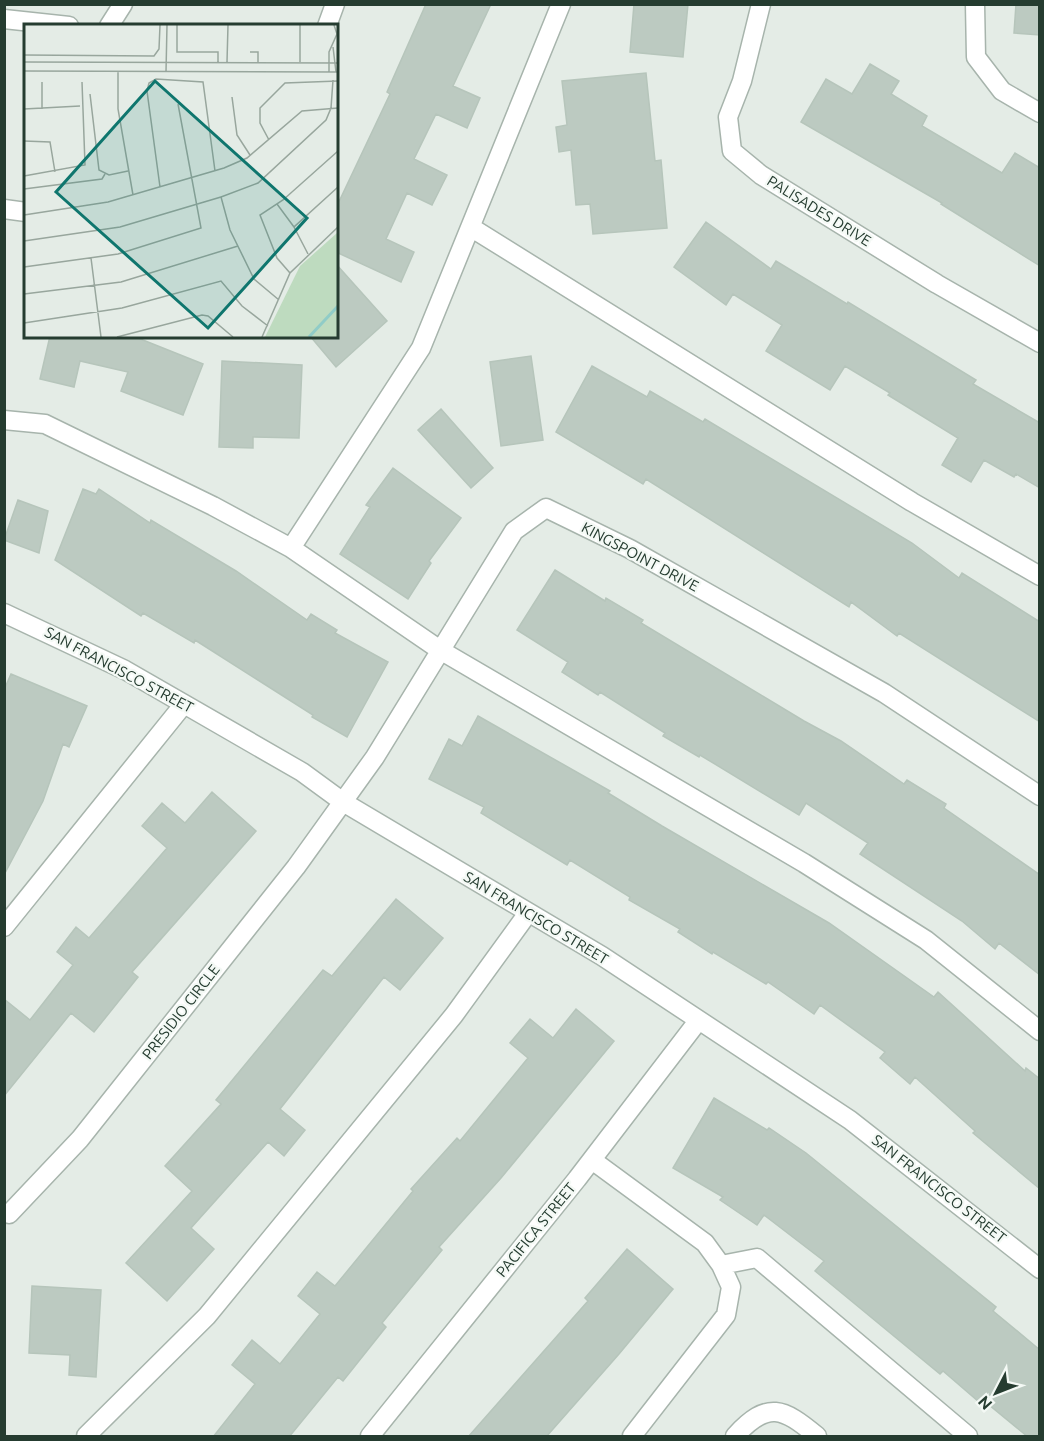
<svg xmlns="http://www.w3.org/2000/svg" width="1044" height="1441" viewBox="0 0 1044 1441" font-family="Ubuntu,sans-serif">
	<rect width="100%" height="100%" fill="#e4ece6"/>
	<!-- building -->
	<path fill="#bccac1" stroke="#b6c5bb" stroke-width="1.5" d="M 426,4 L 491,4 L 453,86 L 480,98 L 467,128 L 436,114 L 414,159 L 447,175 L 432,205 L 407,193 L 386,239 L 414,252 L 401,282 L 336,252 L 336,208 L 390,94 L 387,92 Z
		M 634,4 L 688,4 L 683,57 L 630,52 Z
		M 1016,4 L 1040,4 L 1040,35 L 1014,33 Z
		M 870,64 L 899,81 L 891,94 L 927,116 L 922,126 L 1002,173 L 1015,153 L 1040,168 L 1040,266 L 941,204 L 942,203 L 801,122 L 826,79 L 852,94 Z
		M 646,73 L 655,161 L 661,160 L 667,228 L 593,234 L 590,204 L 576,205 L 571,150 L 559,152 L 556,127 L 567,125 L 562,81 Z
		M 706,222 L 771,269 L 776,261 L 847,304 L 848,302 L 976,380 L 973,384 L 1040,423 L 1040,488 L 1016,474 L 1014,477 L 984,460 L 971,482 L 942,465 L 958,438 L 888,395 L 890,393 L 845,366 L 830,390 L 766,351 L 782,325 L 733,294 L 726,305 L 674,267 Z
		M 336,264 L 387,321 L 336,367 L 310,336 L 336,336 Z
		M 50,336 L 133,336 L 203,364 L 183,415 L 121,391 L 128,372 L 80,361 L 74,387 L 40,379 Z
		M 531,356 L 543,440 L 501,446 L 490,362 Z
		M 222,361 L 302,365 L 299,438 L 253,437 L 253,448 L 219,447 Z
		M 592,366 L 647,397 L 650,391 L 703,422 L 705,419 L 912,543 L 959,578 L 962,573 L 1040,622 L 1040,722 L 899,633 L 897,636 L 851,602 L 849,607 L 646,479 L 643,484 L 556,432 Z
		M 441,409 L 493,468 L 471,488 L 418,430 Z
		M 393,468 L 461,518 L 429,561 L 431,563 L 408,599 L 340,554 L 370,507 L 366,505 Z
		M 83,489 L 96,494 L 99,489 L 150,523 L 151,520 L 236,571 L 307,620 L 311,614 L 337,630 L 335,633 L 388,662 L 347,737 L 312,717 L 313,715 L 195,640 L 194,643 L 143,613 L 141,616 L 55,560 Z
		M 18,500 L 48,511 L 39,553 L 4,540 Z
		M 555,570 L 605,601 L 606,598 L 643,620 L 641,623 L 804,721 L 841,741 L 904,784 L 907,780 L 946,804 L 944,808 L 1040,875 L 1040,975 L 999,943 L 995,949 L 962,921 L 860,854 L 868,843 L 806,803 L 799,815 L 700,755 L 699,757 L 663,736 L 665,733 L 600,692 L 598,695 L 562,672 L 568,662 L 517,630 Z
		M 11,674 L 87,706 L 69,747 L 63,744 L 43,801 L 4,875 L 4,690 Z
		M 478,716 L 610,791 L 608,793 L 662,826 L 829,923 L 934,997 L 938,992 L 1025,1071 L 1026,1068 L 1040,1079 L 1040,1189 L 973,1133 L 975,1131 L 915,1077 L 910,1084 L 880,1058 L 885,1052 L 820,1005 L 814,1014 L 768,982 L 766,984 L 713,952 L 712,954 L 678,932 L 680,929 L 629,900 L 630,897 L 570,860 L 567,865 L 481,813 L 484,807 L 429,779 L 449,739 L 462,746 Z
		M 212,792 L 256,831 L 132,972 L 138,977 L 94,1032 L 71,1013 L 4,1096 L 4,999 L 30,1020 L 73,965 L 57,952 L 76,927 L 89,938 L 167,848 L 142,826 L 162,803 L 185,823 Z
		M 396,899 L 443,938 L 400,990 L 384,977 L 280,1109 L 305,1130 L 284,1156 L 268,1142 L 191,1228 L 214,1249 L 167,1301 L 126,1263 L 192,1191 L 165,1166 L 221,1104 L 216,1100 L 323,970 L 332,976 Z
		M 576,1009 L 614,1041 L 501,1178 L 439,1247 L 442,1250 L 382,1323 L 386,1327 L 343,1381 L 338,1377 L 289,1437 L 213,1437 L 255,1384 L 232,1365 L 252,1340 L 280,1364 L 320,1314 L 298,1296 L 317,1272 L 335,1286 L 413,1191 L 411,1189 L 457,1138 L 460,1141 L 528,1058 L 510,1043 L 530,1019 L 553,1038 Z
		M 714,1098 L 767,1130 L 769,1128 L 806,1153 L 996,1307 L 993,1311 L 1040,1350 L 1040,1437 L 1028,1437 L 989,1405 L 986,1408 L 943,1371 L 940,1374 L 815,1271 L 824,1261 L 764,1215 L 757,1225 L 720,1200 L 723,1197 L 673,1168 Z
		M 627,1249 L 673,1289 L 619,1354 L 546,1437 L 468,1437 L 588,1301 L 585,1298 Z
		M 32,1286 L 101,1290 L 96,1377 L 69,1375 L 70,1355 L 29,1353 Z"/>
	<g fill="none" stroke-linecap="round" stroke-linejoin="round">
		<!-- minor casing -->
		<g stroke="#a7b4ac" stroke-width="21">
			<path id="minor" d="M 561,4 L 421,348 L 291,548 L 440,650 L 804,863 L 926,940 L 1040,1031
				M 761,4 L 742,81 L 728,117 L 732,151 L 761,175 L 937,284 L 1040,343
				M 975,4 L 976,57 L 1002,91 L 1040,113
				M 4,19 L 69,26
				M 109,26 L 123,4
				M 327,26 L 335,4
				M 4,209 L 26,212
				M 472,228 L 912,502 L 1040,576
				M 4,420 L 45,424 L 213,506 L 291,548
				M 4,613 L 125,670 L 302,772 L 343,802 L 602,956 L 850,1120 L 1040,1269
				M 4,927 L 184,704
				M 592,1160 L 705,1243 L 721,1265 L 731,1287 L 726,1315 L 632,1436
				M 9,1214 L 80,1139 L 296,867 L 375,757 L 514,531 L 546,508 L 630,549 L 884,693 L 1040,796
				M 721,1265 L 757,1258 L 968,1436
				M 86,1436 L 207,1316 L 454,1015 L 528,913
				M 370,1436 L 577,1179 L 698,1021
				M 735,1436 C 768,1400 783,1408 817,1436"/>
		</g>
		<!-- minor -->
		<use href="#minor" stroke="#fff" stroke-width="18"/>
	</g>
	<g text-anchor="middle" stroke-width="4.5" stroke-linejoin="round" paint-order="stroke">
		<!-- street labels -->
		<g font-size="15" fill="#253c30" stroke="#f4f9f5">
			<text transform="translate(819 211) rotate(32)" y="5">PALISADES DRIVE</text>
			<text transform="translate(640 557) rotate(28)" y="5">KINGSPOINT DRIVE</text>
			<text transform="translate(119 670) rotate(28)" y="5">SAN FRANCISCO STREET</text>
			<text transform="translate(536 918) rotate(31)" y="5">SAN FRANCISCO STREET</text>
			<text transform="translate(181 1012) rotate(-52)" y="5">PRESIDIO CIRCLE</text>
			<text transform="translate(939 1189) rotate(38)" y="5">SAN FRANCISCO STREET</text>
			<text transform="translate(536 1230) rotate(-51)" y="5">PACIFICA STREET</text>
		</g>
	</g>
	<!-- overview -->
	<g transform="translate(24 24)">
		<rect width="314" height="314" fill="#e4ece6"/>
		<path d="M 313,209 L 313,313 L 241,313 L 276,242 Z" fill="#bedbbf"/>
		<path fill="none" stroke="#90ccc7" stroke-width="3" d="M 285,313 L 314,282"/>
		<path fill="none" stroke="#98a69d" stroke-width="1.5" d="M 153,1 L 153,28 L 194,28 L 194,38M 309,23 L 312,48M 226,28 L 234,28 L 234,39M 0,31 L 130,32 L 135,25 L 136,1M 0,38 L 314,39M 203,38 L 204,1M 276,38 L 276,1M 0,47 L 314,48M 94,47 L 94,85 L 109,171M 142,48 L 143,1M 305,48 L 305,28 L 313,10 L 310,1M 66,70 L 75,146 L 85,151 L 104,147M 208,73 L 213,111 L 226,131M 0,85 L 56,82M 18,85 L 18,58M 245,116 L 236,99 L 236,84 L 261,59 L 314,57M 0,117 L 26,118 L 31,148M 0,152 L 61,141 L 58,58M 136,163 L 123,67 L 125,59 L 132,55 L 179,58 L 191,147M 0,165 L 78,155 L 81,150M 197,173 L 234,159 L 302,96 L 307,84 L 309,56M 253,180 L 270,203M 0,191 L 84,178 L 200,144 L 223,134 L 278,87 L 314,84M 0,217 L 96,203 L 197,173 L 206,206 L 230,255 L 255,276M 284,230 L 270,203 L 314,163M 67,234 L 77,313M 0,243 L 94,230 L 177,204 L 154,80M 266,249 L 253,234 L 236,191 L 259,176 L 314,127M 0,270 L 97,258 L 214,222M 0,299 L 98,284 L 197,257 L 218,282 L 244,302M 93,313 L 178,291 L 184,292 L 209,313M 238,313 L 266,249 L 314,203"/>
		<path fill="#0f766e" fill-opacity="0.15" stroke="#0f766e" stroke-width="3" d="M 131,57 L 283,194 L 184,304 L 32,168 Z"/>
		<rect width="314" height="314" fill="none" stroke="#253c30" stroke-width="3"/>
	</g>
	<!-- border -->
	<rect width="1044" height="1441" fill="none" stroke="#253c30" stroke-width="12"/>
	<!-- north arrow -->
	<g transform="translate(996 1393) rotate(228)" stroke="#f4f9f5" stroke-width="4.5" paint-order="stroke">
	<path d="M0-4.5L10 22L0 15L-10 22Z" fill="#253c30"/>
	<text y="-9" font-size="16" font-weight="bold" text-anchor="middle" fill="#253c30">N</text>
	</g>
</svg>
